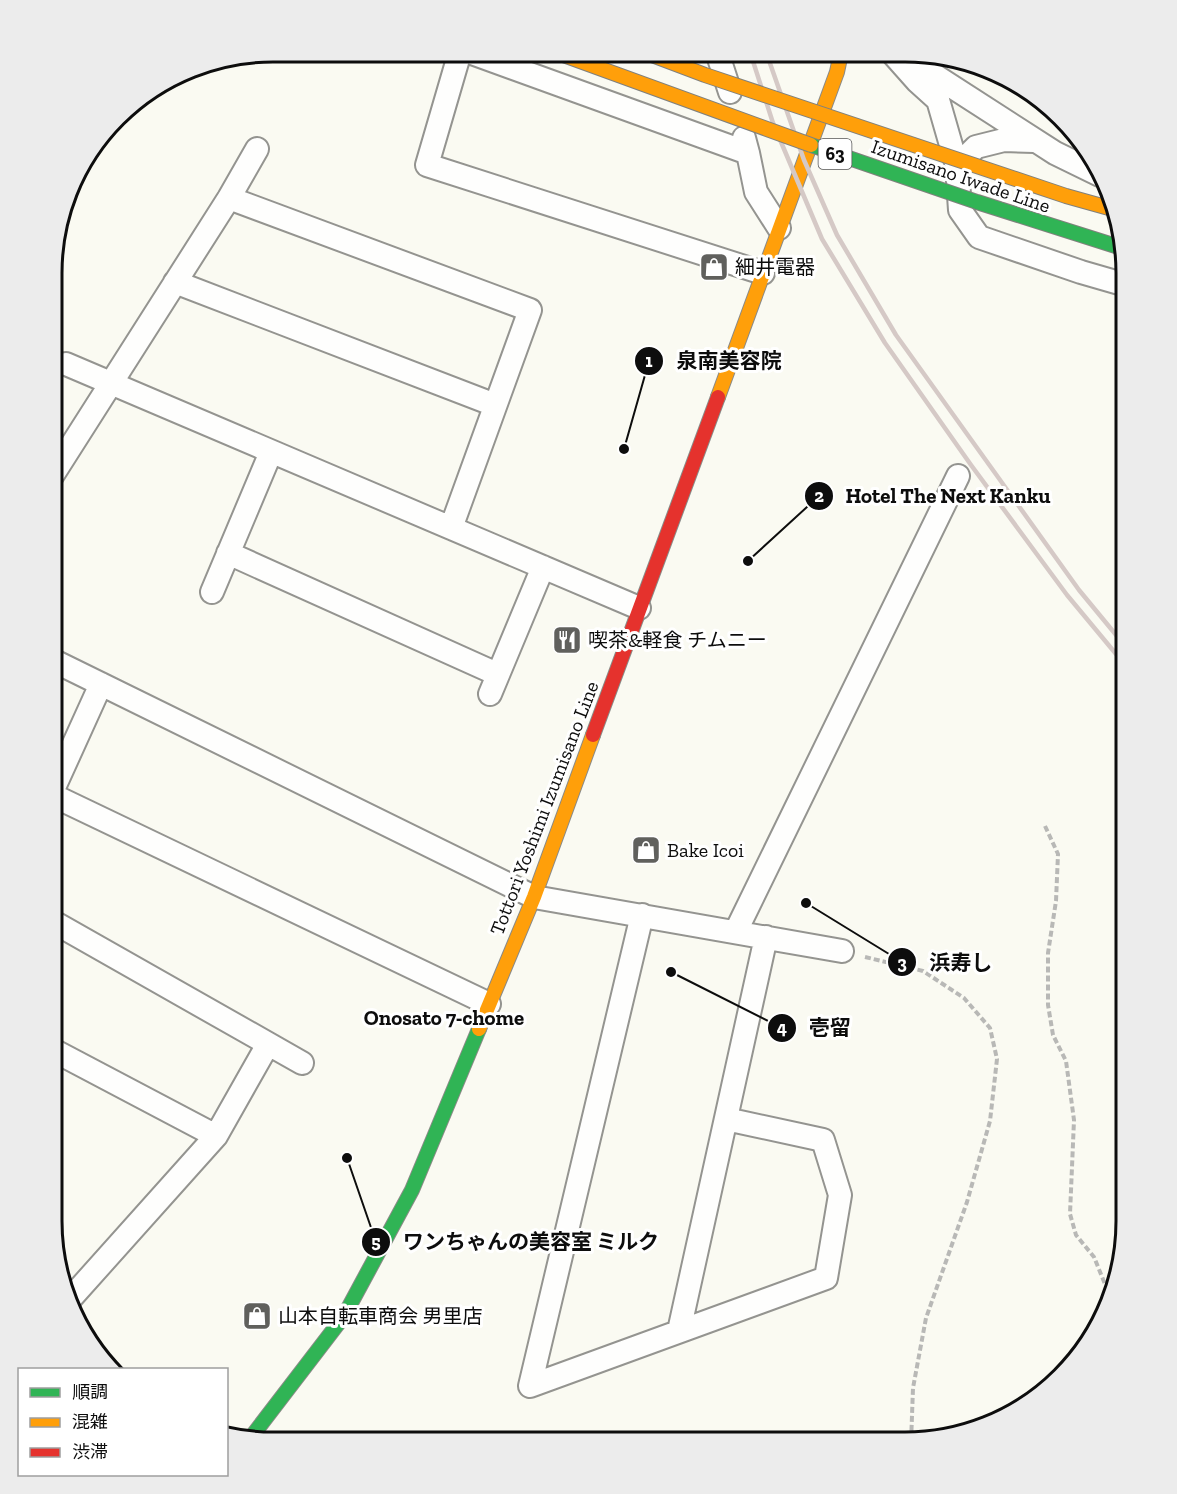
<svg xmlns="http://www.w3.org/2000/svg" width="1177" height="1494" viewBox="0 0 1177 1494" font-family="'Zilla Slab','Noto Sans JP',serif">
	<rect width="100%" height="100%" fill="#fafaf2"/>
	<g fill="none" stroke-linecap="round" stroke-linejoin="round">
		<!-- street casing -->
		<g stroke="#949490" stroke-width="26">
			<path id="street" d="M 460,52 L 427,165 L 763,273
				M 469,52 L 748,153
				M 717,52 L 730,92
				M 893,54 L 917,81 L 938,100 L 957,166 L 960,210 L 979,237 L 1081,272 L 1126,285
				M 906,60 L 920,66 L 1055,153 L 1100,175
				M 744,138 L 748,153 L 756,192 L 779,228
				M 957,166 L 976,147 L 1004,140 L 1034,141
				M 229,198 L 530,310 L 451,528
				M 175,282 L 495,405
				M 66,364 L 639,608
				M 52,476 L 229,198 L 257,149
				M 228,553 L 497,674
				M 212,592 L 271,452
				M 52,660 L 534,897 L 842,951
				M 490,694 L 543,567
				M 52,792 L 101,684
				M 52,795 L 489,1004
				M 642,915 L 530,1386 L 826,1278 L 840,1195 L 823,1140 L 726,1119
				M 736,931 L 958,476
				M 52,932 L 57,924 L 302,1063
				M 51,1049 L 216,1136
				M 71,1298 L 216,1136 L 268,1044
				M 679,1331 L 766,937"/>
		</g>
		<!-- fast casing -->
		<g stroke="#8a8a87" stroke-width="16">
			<path id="fast" d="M 249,1440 L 344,1316 L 412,1190 L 479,1029"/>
		</g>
		<!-- slow casing -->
		<g stroke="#8a8a87" stroke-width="16">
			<path id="slow" d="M 891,53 L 893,54
				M 718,397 L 837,72 L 841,53
				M 479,1029 L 534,897 L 593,735"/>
		</g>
		<!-- jam casing -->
		<g stroke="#8a8a87" stroke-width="16">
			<path id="jam" d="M 593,735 L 718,397"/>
		</g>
		<!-- path -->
		<path stroke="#b8b8b6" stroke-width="4" stroke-dasharray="6 3" stroke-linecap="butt" d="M 1045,826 L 1058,854 L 1056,901 L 1048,953 L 1048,1005 L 1053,1035 L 1066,1061 L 1074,1120 L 1070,1214 L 1076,1235 L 1094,1257 L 1111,1299
			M 865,957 L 923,971 L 964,998 L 990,1028 L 997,1059 L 990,1121 L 967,1202 L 926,1318 L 913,1388 L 911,1443"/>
		<!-- street -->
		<use href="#street" stroke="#fefefd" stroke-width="22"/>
		<!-- fast -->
		<use href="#fast" stroke="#30b455" stroke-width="14"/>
		<!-- slow -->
		<use href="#slow" stroke="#ff9f0a" stroke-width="14"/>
		<!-- jam -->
		<use href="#jam" stroke="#e5322d" stroke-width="14"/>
		<!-- rail -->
		<path stroke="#d5c9c6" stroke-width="4.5" d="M 750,52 L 773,123 L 822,239 L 885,343 L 971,465 L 1067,595 L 1126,666
			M 766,52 L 804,160 L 837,235 L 896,335 L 1079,590 L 1126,647"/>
		<!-- fast-bridge casing -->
		<g stroke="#81817d" stroke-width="16" stroke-linecap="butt">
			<path id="fast-bridge" d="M 811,145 L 977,202 L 1119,247"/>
		</g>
		<!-- slow-bridge casing -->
		<g stroke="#81817d" stroke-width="16" stroke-linecap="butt">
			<path id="slow-bridge" d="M 555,52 L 811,145
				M 644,52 L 705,75 L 1066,196 L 1109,208"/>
		</g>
		<!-- fast-bridge -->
		<use href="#fast-bridge" stroke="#30b455" stroke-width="14"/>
		<!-- slow-bridge -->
		<use href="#slow-bridge" stroke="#ff9f0a" stroke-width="14"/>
	</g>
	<!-- icons -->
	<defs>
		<g id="shop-square" transform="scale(1.5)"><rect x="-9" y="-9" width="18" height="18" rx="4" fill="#60605d" stroke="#fff"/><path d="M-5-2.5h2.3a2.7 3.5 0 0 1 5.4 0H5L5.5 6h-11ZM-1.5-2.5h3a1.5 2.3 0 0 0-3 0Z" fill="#fff"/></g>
		<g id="restaurant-square" transform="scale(1.5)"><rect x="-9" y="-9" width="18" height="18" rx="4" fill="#60605d" stroke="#fff"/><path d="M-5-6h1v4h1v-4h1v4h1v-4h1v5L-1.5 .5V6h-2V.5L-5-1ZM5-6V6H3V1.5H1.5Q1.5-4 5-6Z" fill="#fff"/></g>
	</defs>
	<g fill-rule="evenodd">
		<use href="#shop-square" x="714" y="267"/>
		<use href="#restaurant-square" x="567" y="640"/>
		<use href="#shop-square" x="646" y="850"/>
		<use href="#shop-square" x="257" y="1316"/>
	</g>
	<g text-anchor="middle" stroke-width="6" stroke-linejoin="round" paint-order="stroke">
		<!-- shield labels -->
		<rect fill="#fff" stroke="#565656" stroke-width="1.5" x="818.5" y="139" width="33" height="30" rx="4.5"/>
		<g font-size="18" font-weight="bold" fill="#0d0d0d">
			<text x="835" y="160">63</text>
		</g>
		<!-- street labels -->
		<g font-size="20" fill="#0d0d0d" stroke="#fff">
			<text transform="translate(961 176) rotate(19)" y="7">Izumisano Iwade Line</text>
			<text transform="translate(544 808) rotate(-69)" y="7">Tottori Yoshimi Izumisano Line</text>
		</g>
		<!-- poi labels -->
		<g font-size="20" fill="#0d0d0d" stroke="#fff" text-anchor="start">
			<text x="735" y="274">細井電器</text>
			<text x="588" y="647">喫茶&amp;軽食 チムニー</text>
			<text x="667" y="857">Bake Icoi</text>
			<text x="278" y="1323">山本自転車商会 男里店</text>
		</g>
		<!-- neighbourhood labels -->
		<g font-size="21" font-weight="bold" fill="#0d0d0d" stroke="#fff">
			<text x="444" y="1025">Onosato 7-chome</text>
		</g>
	</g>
	<!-- crop -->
	<path d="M0 0H1177V1494H0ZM273 62H905A211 211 0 0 1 1116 273V1221A211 211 0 0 1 905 1432H273A211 211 0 0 1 62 1221V273A211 211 0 0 1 273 62Z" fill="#ececec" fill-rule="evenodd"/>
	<path fill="none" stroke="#0d0d0d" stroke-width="3" d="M273 62H905A211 211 0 0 1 1116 273V1221A211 211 0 0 1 905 1432H273A211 211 0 0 1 62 1221V273A211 211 0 0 1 273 62Z"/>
	<!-- callouts -->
	<path fill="none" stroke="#0d0d0d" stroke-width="2" d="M624 449L649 361M748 561L819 496M806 903L902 962M671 972L782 1028M347 1158L376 1242"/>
	<g fill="#0d0d0d" stroke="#fff" stroke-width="2">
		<circle cx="624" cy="449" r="6"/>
		<circle cx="748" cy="561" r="6"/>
		<circle cx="806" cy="903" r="6"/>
		<circle cx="671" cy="972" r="6"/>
		<circle cx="347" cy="1158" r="6"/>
		<circle cx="649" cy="361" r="15"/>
		<circle cx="819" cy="496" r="15"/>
		<circle cx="902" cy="962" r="15"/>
		<circle cx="782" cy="1028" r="15"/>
		<circle cx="376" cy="1242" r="15"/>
	</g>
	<g font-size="18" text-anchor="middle" font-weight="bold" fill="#fff">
		<text x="649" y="367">1</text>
		<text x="819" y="502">2</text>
		<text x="902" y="969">3</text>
		<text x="782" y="1034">4</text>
		<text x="376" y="1248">5</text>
	</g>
	<g font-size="21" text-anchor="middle" font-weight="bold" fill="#0d0d0d" stroke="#fff" stroke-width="6" stroke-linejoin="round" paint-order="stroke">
		<text x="729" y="368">泉南美容院</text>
		<text x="948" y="503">Hotel The Next Kanku</text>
		<text x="961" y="970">浜寿し</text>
		<text x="830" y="1035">壱留</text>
		<text x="531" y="1249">ワンちゃんの美容室 ミルク</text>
	</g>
	<!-- legend -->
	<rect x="18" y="1368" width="210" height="108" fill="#ffffff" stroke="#9e9e9e" stroke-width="1.5"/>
	<rect x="30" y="1388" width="30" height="9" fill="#30b455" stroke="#9e9e9e" stroke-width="1.5"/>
	<text x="72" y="1398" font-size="18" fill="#0d0d0d">順調</text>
	<rect x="30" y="1418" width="30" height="9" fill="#ff9f0a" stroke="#9e9e9e" stroke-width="1.5"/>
	<text x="72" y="1428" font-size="18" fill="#0d0d0d">混雑</text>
	<rect x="30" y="1448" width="30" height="9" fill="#e5322d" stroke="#9e9e9e" stroke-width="1.5"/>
	<text x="72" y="1458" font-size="18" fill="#0d0d0d">渋滞</text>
</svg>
